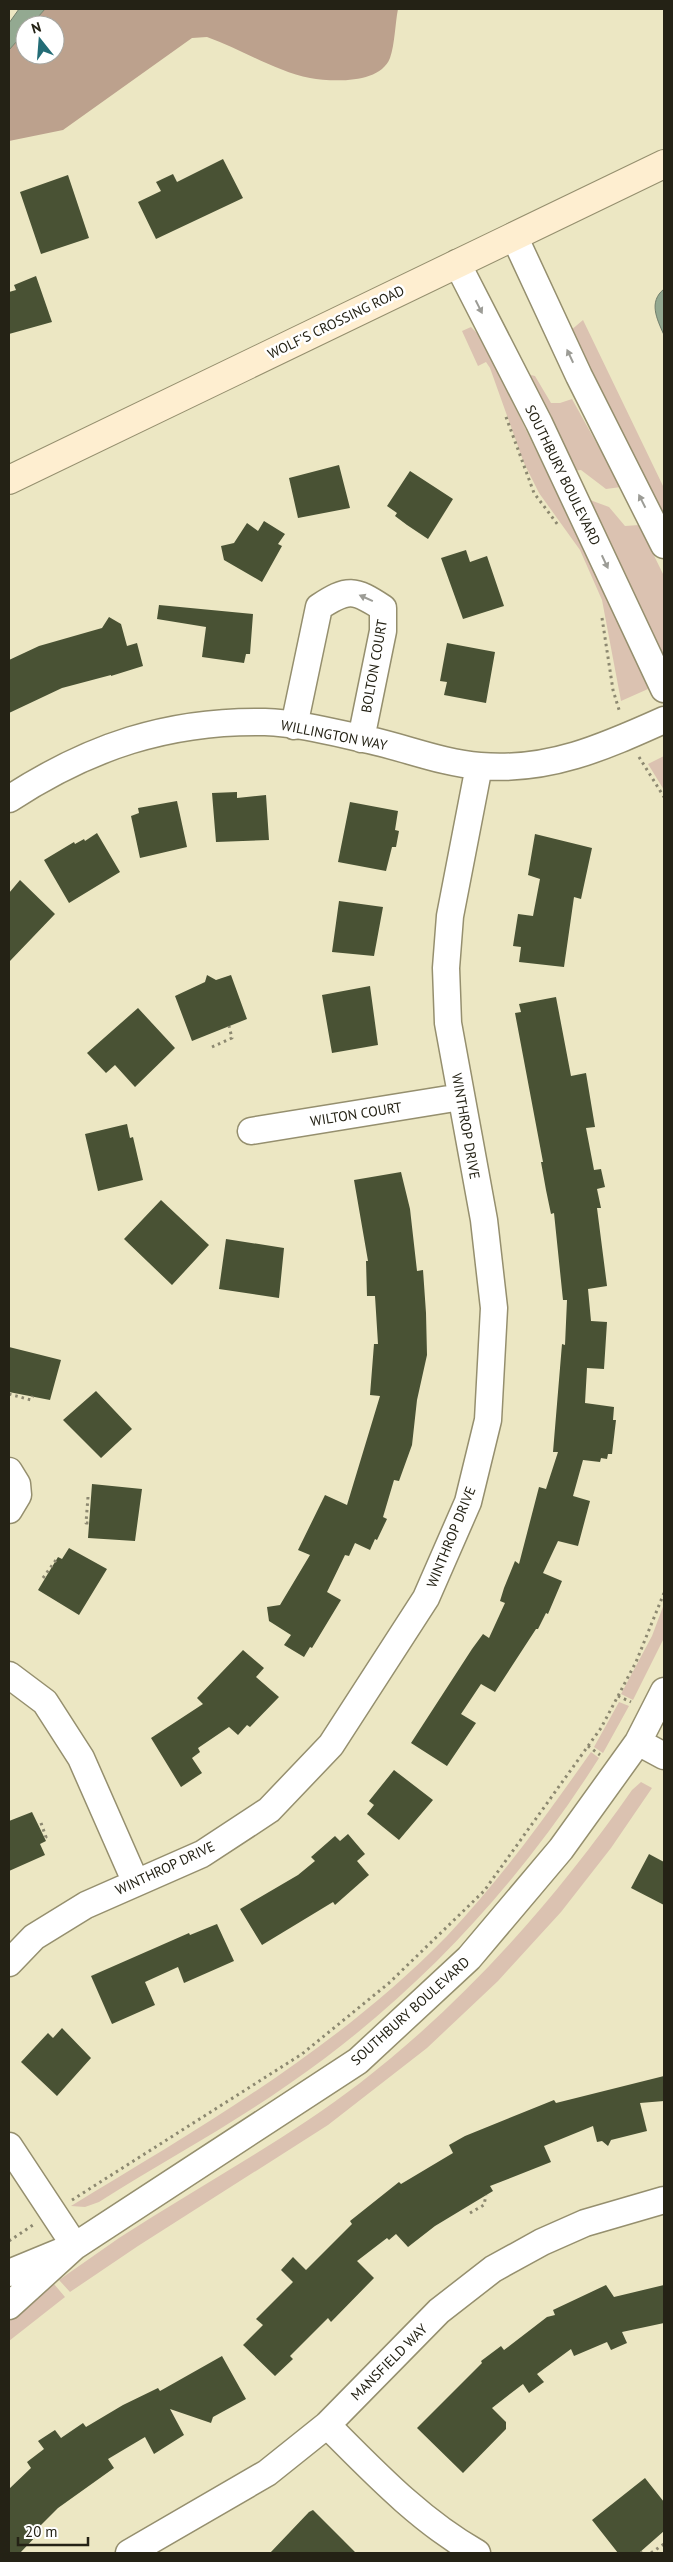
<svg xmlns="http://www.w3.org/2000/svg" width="673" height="2562" viewBox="0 0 673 2562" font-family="'PT Sans',sans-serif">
	<rect width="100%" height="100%" fill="#ece7c3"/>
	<!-- green -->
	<path fill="#dbc2b1" d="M 583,320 L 664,488 L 664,527 L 570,331 Z
		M 471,327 L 478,334 L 497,370 L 638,661 L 648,689 L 621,701 L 602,600 L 580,550 L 539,493 L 524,463 L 490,368 L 486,362 L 478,366 L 462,331 Z
		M 523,373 L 535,376 L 551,403 L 560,403 L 572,399 L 621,487 L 606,489 L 581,470 L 570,471 Z
		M 590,500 L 609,507 L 625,526 L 639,525 L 664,576 L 664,656 L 660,652 Z
		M 664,756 L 664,790 L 648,764 Z
		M 664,1604 L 664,1638 L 633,1700 L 621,1694 L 652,1636 Z
		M 619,1702 L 629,1706 L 603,1753 L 594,1747 Z
		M 591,1752 L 599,1758 C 518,1886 414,1998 289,2084 C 228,2127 162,2162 99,2202 L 85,2207 L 71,2206 C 203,2126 338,2048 447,1936 C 501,1879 546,1816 591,1752 Z
		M 641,1782 L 652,1788 L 611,1848 L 561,1912 L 498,1981 L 427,2048 L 328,2125 L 138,2246 L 70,2292 L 59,2280 C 79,2266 99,2252 119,2238 C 199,2186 284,2141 360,2083 C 467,2000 555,1900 632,1790 Z
		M 54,2284 L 65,2297 L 9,2341 L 9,2320 Z"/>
	<!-- forest -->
	<path fill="#bca18d" d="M 45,9 L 398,9 C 395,24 395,43 390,58 C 380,84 333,82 310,78 C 275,71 241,49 207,37 L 192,38 L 63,130 L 9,141 L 9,50 L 25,32 L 25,55 L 55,55 L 55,25 L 31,25 Z"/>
	<!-- water -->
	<path fill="#93a991" stroke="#72806c" d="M 19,9 L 45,9 L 31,25 L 25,25 L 25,32 L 9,50 L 9,23 Z
		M 664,289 L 664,335 C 657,319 648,302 664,289 Z"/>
	<!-- building -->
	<path fill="#495234" d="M 223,159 L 243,198 L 156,239 L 138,202 L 161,191 L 156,182 L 173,174 L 177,182 Z
		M 68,175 L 89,238 L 41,254 L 20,192 Z
		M 36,276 L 52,322 L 9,334 L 9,292 L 16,290 L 14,285 Z
		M 339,465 L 350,508 L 298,518 L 289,478 Z
		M 410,471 L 453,499 L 428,539 L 407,525 L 395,516 L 397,513 L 387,506 Z
		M 264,521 L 285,534 L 278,544 L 282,546 L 262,582 L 224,560 L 221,546 L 234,543 L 247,523 L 258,531 Z
		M 466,550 L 470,562 L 487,556 L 504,606 L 463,619 L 441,558 Z
		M 159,605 L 253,614 L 250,654 L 246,654 L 244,663 L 202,657 L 206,627 L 157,619 Z
		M 109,617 L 121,624 L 127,646 L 137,643 L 143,666 L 111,676 L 111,675 L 62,688 L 9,713 L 9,660 L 39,646 L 102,628 Z
		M 447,643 L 495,652 L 486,703 L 444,695 L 447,682 L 440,681 Z
		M 237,792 L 237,798 L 266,795 L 269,840 L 216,842 L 212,793 Z
		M 177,801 L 187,847 L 140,858 L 131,816 L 139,813 L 138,808 Z
		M 350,802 L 398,811 L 395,830 L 399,831 L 396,847 L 392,847 L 386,871 L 338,862 Z
		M 97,833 L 120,872 L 69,903 L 44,860 L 74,842 L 75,844 L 84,839 L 85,841 Z
		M 535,834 L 592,848 L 581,899 L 574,897 L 564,967 L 519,962 L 521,947 L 513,946 L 518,914 L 533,916 L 540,879 L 528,875 Z
		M 20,880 L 55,914 L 9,962 L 9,893 Z
		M 339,901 L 383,907 L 374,956 L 332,952 Z
		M 207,975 L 216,980 L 231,975 L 247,1019 L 192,1041 L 175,996 L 205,982 Z
		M 370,986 L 378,1045 L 332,1053 L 322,995 Z
		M 556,997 L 571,1076 L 586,1073 L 595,1127 L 586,1128 L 594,1170 L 601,1169 L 605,1187 L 597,1189 L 601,1208 L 597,1208 L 607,1286 L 588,1289 L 591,1321 L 607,1322 L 604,1369 L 587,1368 L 585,1403 L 614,1407 L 613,1420 L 616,1420 L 612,1454 L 608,1454 L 607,1459 L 601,1458 L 600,1462 L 583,1460 L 573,1496 L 590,1501 L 578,1546 L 558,1541 L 543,1573 L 562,1581 L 548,1614 L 546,1613 L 538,1629 L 536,1629 L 495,1692 L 481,1684 L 461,1714 L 476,1723 L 447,1766 L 411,1743 L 472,1649 L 483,1634 L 489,1638 L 505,1603 L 500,1601 L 504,1588 L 515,1561 L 519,1564 L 539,1487 L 546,1489 L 558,1452 L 553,1452 L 562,1344 L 565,1345 L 567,1300 L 563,1300 L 554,1213 L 551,1214 L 546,1190 L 541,1162 L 543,1162 L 515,1013 L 521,1012 L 519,1004 Z
		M 138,1008 L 175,1048 L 135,1087 L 115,1065 L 106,1073 L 87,1053 Z
		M 127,1124 L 130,1138 L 133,1137 L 143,1180 L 98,1191 L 85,1134 Z
		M 401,1172 L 410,1209 L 417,1271 L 423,1270 L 426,1313 L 427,1355 L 417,1400 L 412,1445 L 399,1481 L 394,1480 L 383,1517 L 387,1519 L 377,1540 L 375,1539 L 370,1550 L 355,1543 L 349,1556 L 345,1555 L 327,1592 L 341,1600 L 312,1648 L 310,1647 L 304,1657 L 284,1645 L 291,1635 L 269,1621 L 267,1607 L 280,1605 L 310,1555 L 298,1550 L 325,1495 L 347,1505 L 380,1396 L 370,1395 L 374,1344 L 378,1344 L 375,1296 L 367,1296 L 366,1261 L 368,1261 L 354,1180 Z
		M 161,1200 L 209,1245 L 172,1285 L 124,1239 Z
		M 226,1239 L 284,1248 L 279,1298 L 219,1289 Z
		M 9,1347 L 61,1360 L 50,1400 L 9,1392 Z
		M 96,1391 L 132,1429 L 101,1458 L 63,1420 Z
		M 92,1484 L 142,1489 L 135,1541 L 88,1538 Z
		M 69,1548 L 107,1569 L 79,1615 L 38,1590 L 58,1557 L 62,1559 Z
		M 243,1650 L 264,1668 L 256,1677 L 279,1697 L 250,1727 L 247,1725 L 238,1735 L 229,1727 L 198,1748 L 200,1752 L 192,1758 L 202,1773 L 181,1787 L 151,1738 L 203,1704 L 197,1698 Z
		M 394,1770 L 433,1800 L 399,1840 L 367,1814 L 374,1805 L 369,1801 Z
		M 32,1812 L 46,1841 L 40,1844 L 45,1855 L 9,1871 L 9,1821 Z
		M 348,1834 L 365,1854 L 357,1861 L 369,1875 L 335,1905 L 333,1902 L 262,1945 L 240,1909 L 298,1875 L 315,1861 L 311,1857 L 335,1836 L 340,1841 Z
		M 649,1854 L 664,1862 L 664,1905 L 631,1888 Z
		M 217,1924 L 234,1961 L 184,1983 L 178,1967 L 145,1982 L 155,2005 L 112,2024 L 91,1976 L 189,1933 L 190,1935 Z
		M 62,2028 L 91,2058 L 57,2096 L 21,2062 L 48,2033 L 53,2038 Z
		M 664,2076 L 664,2101 L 640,2103 L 647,2131 L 611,2140 L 608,2146 L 602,2141 L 597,2142 L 593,2126 L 544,2146 L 551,2162 L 490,2186 L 493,2191 L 435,2226 L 408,2247 L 396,2234 L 389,2240 L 387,2238 L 357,2261 L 374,2278 L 331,2322 L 328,2318 L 290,2356 L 293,2359 L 275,2376 L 243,2345 L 263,2325 L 256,2319 L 293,2282 L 281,2270 L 293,2257 L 306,2270 L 352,2224 L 350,2221 L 399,2182 L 401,2184 L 453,2153 L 449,2145 L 465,2136 L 554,2100 L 556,2103 Z
		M 606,2285 L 614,2297 L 664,2285 L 664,2323 L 622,2332 L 627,2343 L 611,2350 L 607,2342 L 574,2356 L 571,2349 L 537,2374 L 544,2382 L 529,2393 L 523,2384 L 492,2408 L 506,2422 L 506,2429 L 463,2473 L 417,2428 L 482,2363 L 481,2361 L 501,2346 L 504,2350 L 547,2317 L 555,2315 L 553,2310 Z
		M 222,2356 L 246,2399 L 213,2417 L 211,2423 L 170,2409 L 184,2435 L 154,2454 L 145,2437 L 108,2459 L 114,2468 L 58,2508 L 38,2528 L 41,2531 L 20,2553 L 9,2553 L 9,2489 L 31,2468 L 27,2462 L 44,2449 L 38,2441 L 55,2430 L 61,2438 L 83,2423 L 86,2427 L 123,2405 L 158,2388 L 160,2391 Z
		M 645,2478 L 664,2502 L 664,2531 L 639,2553 L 618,2553 L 592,2520 Z
		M 313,2510 L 356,2553 L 270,2553 L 309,2512 Z"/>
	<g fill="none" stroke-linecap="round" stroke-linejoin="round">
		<!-- street casing -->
		<g stroke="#958f6e" stroke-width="29">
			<path id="street" d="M 514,236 L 579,376 L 664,545
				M 457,263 L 539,423 L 664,689
				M 294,726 L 319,607 C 348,588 354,589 383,608 L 383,631 L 361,739
				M 9,799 C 89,747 168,720 265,722 C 299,723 336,733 369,740 C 406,748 442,763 480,766 C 548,772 604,747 664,720
				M 251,1131 L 461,1097
				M 9,1471 L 17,1484 L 18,1495 L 9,1510
				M 9,1675 L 45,1702 L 81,1758 L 136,1883
				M 638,1742 L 664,1756
				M 9,1963 L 34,1937 L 86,1905 L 202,1854 L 269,1810 L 331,1745 L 426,1598 L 468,1502 L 488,1420 L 494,1308 L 484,1220 L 448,1023 L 446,968 L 450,916 L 479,766
				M 9,2146 L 75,2246
				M 9,2273 L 60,2252
				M 9,2306 L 75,2246 L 358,2061 L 469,1958 L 561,1849 L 638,1742 L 664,1691
				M 327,2425 C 373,2471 420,2521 477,2553
				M 129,2553 L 267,2473 L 327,2425 L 439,2311 L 493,2269 L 542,2242 L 585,2223 L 664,2200"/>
		</g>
		<!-- secondary casing -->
		<g stroke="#958f6e" stroke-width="30">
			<path id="secondary" d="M 9,480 L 664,164"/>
		</g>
		<!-- path -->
		<path stroke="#8c8870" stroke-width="3" stroke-dasharray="2.5 4" stroke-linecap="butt" d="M 506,417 L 534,493 L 558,525
			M 602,618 L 613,690 L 620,713
			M 639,757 L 664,797
			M 212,1047 L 232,1038 L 229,1026
			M 9,1394 L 31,1400 L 33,1396
			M 88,1497 L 86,1523 L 89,1523
			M 43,1578 L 56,1560
			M 618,1696 L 631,1702
			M 588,1746 L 600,1755
			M 41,1823 L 46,1837 L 44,1838
			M 72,2200 L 302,2054 L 389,1983 L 484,1891 L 601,1728 L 636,1662 L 664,1593
			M 470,2213 L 484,2205 L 486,2195
			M 9,2241 L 33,2225
			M 640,2552 L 642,2553
			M 651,2553 L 664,2544"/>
		<!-- street -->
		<use href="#street" stroke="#fff" stroke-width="26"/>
		<!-- secondary -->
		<use href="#secondary" stroke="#feeed0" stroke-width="28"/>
	</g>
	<!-- one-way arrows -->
	<defs><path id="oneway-solid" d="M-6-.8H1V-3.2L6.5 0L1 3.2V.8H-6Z" transform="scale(1.25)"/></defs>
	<g fill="#9c9c96">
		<use href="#oneway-solid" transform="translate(479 307) rotate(63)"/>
		<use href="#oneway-solid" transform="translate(570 356) rotate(-115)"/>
		<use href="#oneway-solid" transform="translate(642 501) rotate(-117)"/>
		<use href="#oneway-solid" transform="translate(605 562) rotate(65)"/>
		<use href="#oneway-solid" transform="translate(366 598) rotate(-156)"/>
	</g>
	<g text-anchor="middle" stroke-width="5" stroke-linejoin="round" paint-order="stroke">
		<!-- street labels -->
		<g font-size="14" fill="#242215" stroke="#fff">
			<text transform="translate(336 322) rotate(-26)" y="5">WOLF'S CROSSING ROAD</text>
			<text transform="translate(563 475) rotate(64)" y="5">SOUTHBURY BOULEVARD</text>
			<text transform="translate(374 666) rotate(-80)" y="5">BOLTON COURT</text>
			<text transform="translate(334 735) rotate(11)" y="5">WILLINGTON WAY</text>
			<text transform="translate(356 1114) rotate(-9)" y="5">WILTON COURT</text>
			<text transform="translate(466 1126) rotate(80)" y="5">WINTHROP DRIVE</text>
			<text transform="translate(451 1537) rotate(-68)" y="5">WINTHROP DRIVE</text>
			<text transform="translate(165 1868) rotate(-25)" y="5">WINTHROP DRIVE</text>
			<text transform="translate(410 2011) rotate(-42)" y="5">SOUTHBURY BOULEVARD</text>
			<text transform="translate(389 2362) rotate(-45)" y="5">MANSFIELD WAY</text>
		</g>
	</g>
	<!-- border -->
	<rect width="673" height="2562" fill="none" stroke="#242215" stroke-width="20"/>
	<!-- north arrow -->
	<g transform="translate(40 40) rotate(343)"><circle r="24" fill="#ffffff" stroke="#a7a7a1"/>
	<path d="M0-4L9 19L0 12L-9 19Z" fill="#236c76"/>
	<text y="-8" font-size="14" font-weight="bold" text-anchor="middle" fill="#242215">N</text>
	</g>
	<!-- scale -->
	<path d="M18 2537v8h70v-8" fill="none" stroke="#242215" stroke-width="2.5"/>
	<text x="25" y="2537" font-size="15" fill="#242215" stroke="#ffffff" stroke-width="4" paint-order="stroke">20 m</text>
</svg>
